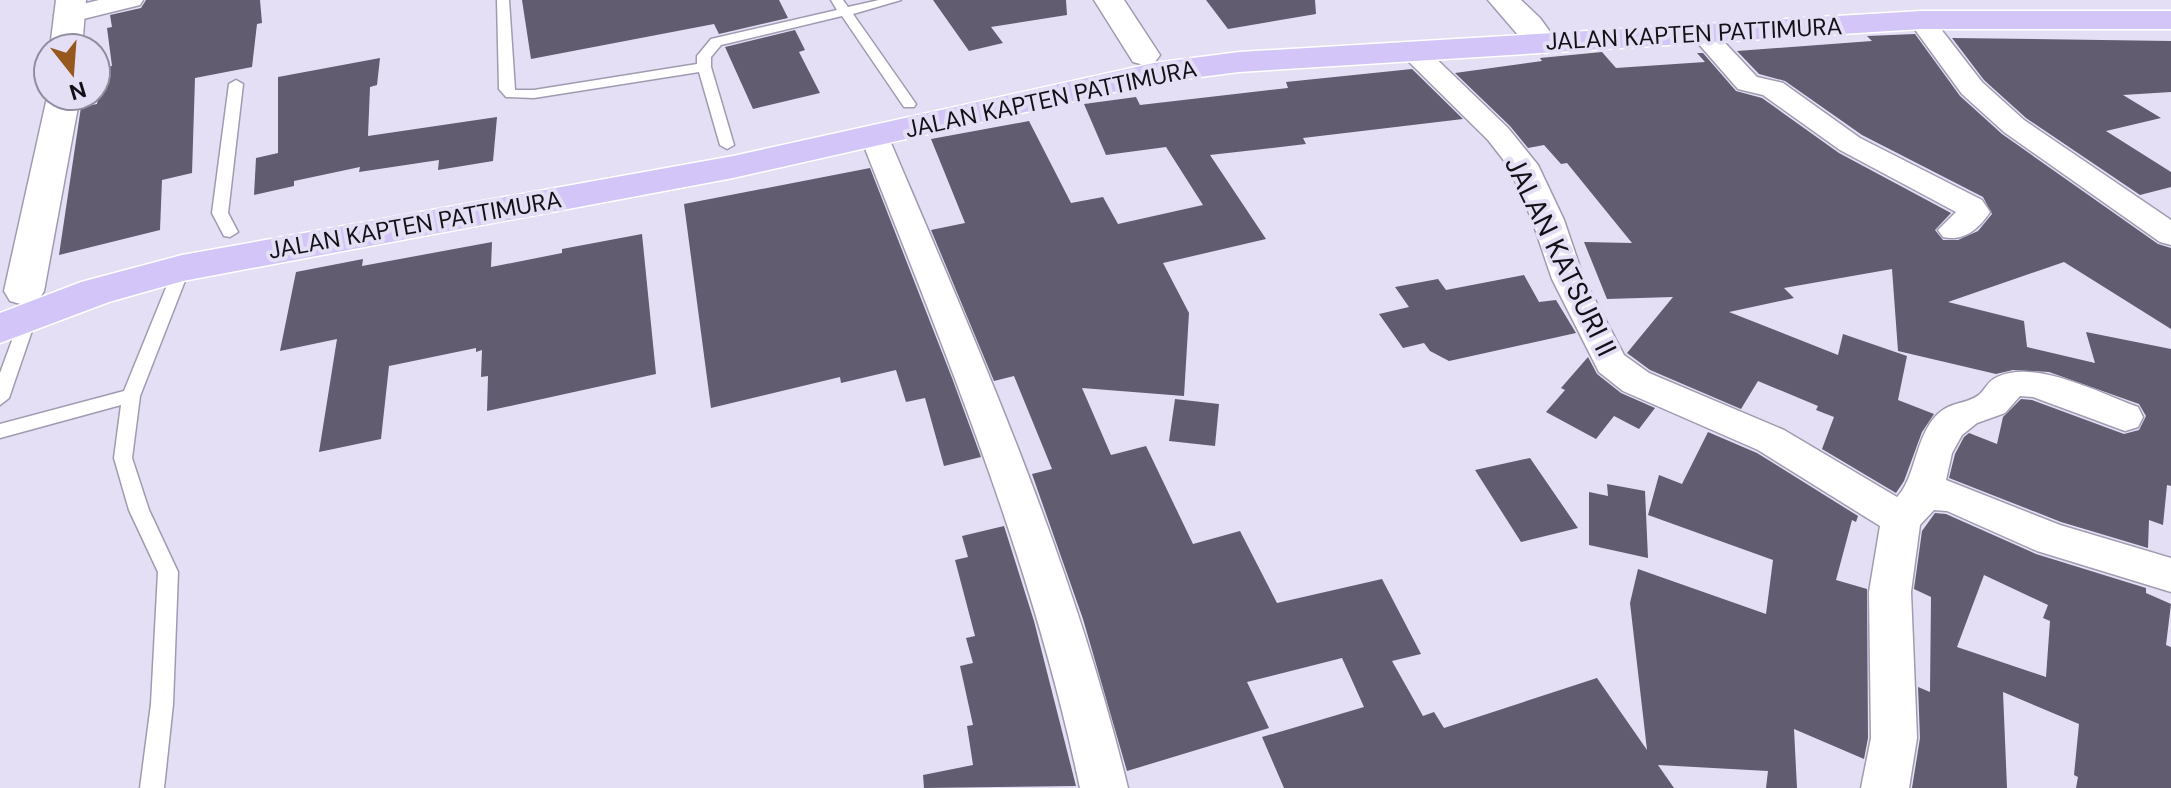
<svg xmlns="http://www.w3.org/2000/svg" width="2171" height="788" viewBox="0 0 2171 788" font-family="'DM Sans',sans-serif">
	<rect width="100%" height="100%" fill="#e4dff5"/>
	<!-- building -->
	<path fill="#615c6f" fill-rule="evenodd" d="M 146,0 L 260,0 L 262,23 L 257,24 L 252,67 L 195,78 L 192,173 L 162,180 L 160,230 L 59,255 L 81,107 L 97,104 L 104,67 L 112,66 L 107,28 L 112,27 L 110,15 L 141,8 Z
		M 522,0 L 779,0 L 788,18 L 719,34 L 714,24 L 531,59 Z
		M 933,0 L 1066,0 L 1067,15 L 991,27 L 1003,43 L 969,51 Z
		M 1206,0 L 1315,0 L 1316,14 L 1228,29 Z
		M 795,30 L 805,50 L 799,52 L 820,93 L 753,109 L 725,47 Z
		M 1915,34 L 1960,96 L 2002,134 L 2158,244 L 2171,248 L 2171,329 L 2064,262 L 1948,302 L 2024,321 L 2027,347 L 2095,363 L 2086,332 L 2171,349 L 2171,486 L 2167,485 L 2163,525 L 2149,520 L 2148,548 L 2061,522 L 1949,478 L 1955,454 L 1964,437 L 1969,433 L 1997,444 L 2003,417 L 2021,399 L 2032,400 L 2124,434 L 2139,430 L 2146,416 L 2139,404 L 2049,372 L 2013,370 L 1996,374 L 1898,351 L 1892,269 L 1784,288 L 1794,298 L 1729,312 L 1838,355 L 1843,334 L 1907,356 L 1898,400 L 1934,414 L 1922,432 L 1904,481 L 1896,493 L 1822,449 L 1834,417 L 1816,410 L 1818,406 L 1758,381 L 1741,409 L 1650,370 L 1627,353 L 1673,297 L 1607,299 L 1584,242 L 1632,243 L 1567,163 L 1561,164 L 1544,145 L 1528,148 L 1510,126 L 1455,73 L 1542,61 L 1540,58 L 1602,52 L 1616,68 L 1705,62 L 1697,53 L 1703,53 L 1736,91 L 1762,98 L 1839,153 L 1951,213 L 1935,230 L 1943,240 L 1958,240 L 1978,231 L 1992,214 L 1983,197 L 1862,135 L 1785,81 L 1759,74 L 1737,51 L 1872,41 L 1867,36 Z
		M 1952,38 L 2171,41 L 2171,92 L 2123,95 L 2161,118 L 2106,131 L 2171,172 L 2171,187 L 2140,195 L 2026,118 L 1984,80 Z
		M 380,58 L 377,85 L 370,87 L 368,136 L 497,117 L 493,161 L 438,170 L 439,160 L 359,172 L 360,167 L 294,181 L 294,186 L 254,195 L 256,158 L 278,153 L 278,77 Z
		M 1412,69 L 1463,119 L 1303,138 L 1306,144 L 1210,155 L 1266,239 L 1163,263 L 1189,313 L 1184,396 L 1082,388 L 1111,455 L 1146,446 L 1193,544 L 1240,531 L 1277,603 L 1382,579 L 1421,654 L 1392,661 L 1423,716 L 1434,712 L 1444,728 L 1597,678 L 1647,750 L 1630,603 L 1638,569 L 1766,614 L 1773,560 L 1648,515 L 1659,475 L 1682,484 L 1708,432 L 1757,453 L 1858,516 L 1856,522 L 1852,520 L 1836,580 L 1867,589 L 1868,738 L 1864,759 L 1794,729 L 1797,788 L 1766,788 L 1768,771 L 1658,765 L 1674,788 L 1284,788 L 1262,737 L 1364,707 L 1342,658 L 1247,682 L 1269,728 L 1127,771 L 1083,619 L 1032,474 L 1052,469 L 1014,376 L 994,381 L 931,230 L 965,223 L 931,139 L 1029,121 L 1071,203 L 1103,197 L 1118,224 L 1203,205 L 1166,147 L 1106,155 L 1084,104 L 1136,97 L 1140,105 L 1288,88 L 1286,82 Z
		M 870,168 L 952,378 L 981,457 L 944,466 L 925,398 L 906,402 L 896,370 L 841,383 L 840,377 L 711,408 L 684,204 Z
		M 642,234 L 656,374 L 487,411 L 488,376 L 481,377 L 482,350 L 476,352 L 476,348 L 389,366 L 381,439 L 319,452 L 337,339 L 280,351 L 296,272 L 363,259 L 362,266 L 492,242 L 491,267 L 562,253 L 562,249 Z
		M 1524,275 L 1539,302 L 1556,300 L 1576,333 L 1449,361 L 1430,351 L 1424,343 L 1403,348 L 1379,314 L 1409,307 L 1395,287 L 1438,279 L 1446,290 Z
		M 1588,357 L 1597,374 L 1621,393 L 1655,408 L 1639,429 L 1614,416 L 1596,439 L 1546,412 L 1565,390 L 1561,388 Z
		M 1175,399 L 1219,404 L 1215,446 L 1169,441 Z
		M 1530,458 L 1578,528 L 1521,542 L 1475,470 Z
		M 1607,484 L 1645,491 L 1648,558 L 1589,545 L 1589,492 L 1608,496 Z
		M 1935,513 L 1946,514 L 2036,554 L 2146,588 L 2146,593 L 2171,604 L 2166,645 L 2171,647 L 2171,788 L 2076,788 L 2078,777 L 2074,775 L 2079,724 L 2003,692 L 2007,788 L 1912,788 L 1920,738 L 1918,687 L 1930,692 L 1931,597 L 1914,589 L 1922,531 ZM 1984,575 L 2048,605 L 2043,618 L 2050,621 L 2046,677 L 1957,647 Z
		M 1004,526 L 1034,621 L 1076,786 L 924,788 L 923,775 L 973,765 L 967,726 L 973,725 L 960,666 L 973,663 L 966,638 L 975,636 L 955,560 L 968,557 L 962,536 Z"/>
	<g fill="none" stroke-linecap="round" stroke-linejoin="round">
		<!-- lane casing -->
		<g stroke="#a09bb0" stroke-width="3">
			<path id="lane" d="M 497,0 L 509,0 L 515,90 L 534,90 L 697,64 L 697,56 L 711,39 L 837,10 L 831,0 L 843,0 L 848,7 L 879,0 L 901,0 L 853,14 L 916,104 L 914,107 L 904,107 L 842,16 L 721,45 L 711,57 L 711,67 L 734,145 L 727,149 L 720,145 L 699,72 L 534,98 L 506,97 L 499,89 Z
				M 236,80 L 243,84 L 228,213 L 238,232 L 230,237 L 224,236 L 212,213 L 229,84 Z
				M 182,263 L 190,268 L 140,396 L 132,458 L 149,510 L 178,572 L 173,704 L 164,788 L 140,788 L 151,704 L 158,572 L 129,510 L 114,458 L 121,405 L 0,438 L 0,424 L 124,391 L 174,268 Z
				M 29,310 L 37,316 L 9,398 L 0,405 L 0,373 L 21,316 Z"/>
		</g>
		<!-- street casing -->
		<g stroke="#a09bb0" stroke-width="3">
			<path id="street" d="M 99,0 L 143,0 L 140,5 L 67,23 L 58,20 L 54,15 L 58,10 Z
				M 1921,12 L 1930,15 L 1982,82 L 2024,120 L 2171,220 L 2171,245 L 2160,242 L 2004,132 L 1962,94 L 1908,20 L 1912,15 Z
				M 1703,26 L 1712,29 L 1757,77 L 1783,83 L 1860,138 L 1982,200 L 1990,212 C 1979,229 1963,242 1943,237 L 1938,230 L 1956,212 L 1840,150 L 1763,95 L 1738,89 L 1690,34 L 1694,29 Z
				M 1414,44 L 1423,46 L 1508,128 L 1538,165 L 1564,220 L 1584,279 L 1624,355 L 1649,373 L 1784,430 L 1897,497 C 1913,481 1915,447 1929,425 C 1946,398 1965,407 1980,394 C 1986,388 1988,381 1997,377 C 2036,359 2099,393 2138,407 L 2143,417 L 2138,427 L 2125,431 L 2033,397 L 2020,396 L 2005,413 L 1977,423 L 1962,435 L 1952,453 L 1946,480 L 2060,525 L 2171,558 L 2171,592 L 2037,551 L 1947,511 L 1934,510 L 1920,525 L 1911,592 L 1917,738 L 1909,788 L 1861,788 L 1871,738 L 1869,592 L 1880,526 L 1758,450 L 1623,391 L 1599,372 L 1552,279 L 1532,220 L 1509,167 L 1488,140 L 1405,58 L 1401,52 L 1405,46 Z
				M 874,127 L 884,130 L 888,136 C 980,352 1072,559 1128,788 L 1080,788 C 1031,558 946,354 860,136 L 864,130 Z"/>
		</g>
		<!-- secondary casing -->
		<g stroke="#a09bb0" stroke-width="3">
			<path id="secondary" d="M 56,0 L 86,0 L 82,48 L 50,48 Z
				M 1094,0 L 1124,0 L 1160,55 L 1155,62 L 1144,65 L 1133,62 Z
				M 1488,0 L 1521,0 L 1540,18 L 1558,43 L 1553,50 L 1542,53 L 1531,50 Z
				M 48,93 L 48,96 L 80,96 L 44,291 L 38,301 L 24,305 L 10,301 L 4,291 Z"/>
		</g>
		<!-- primary casing -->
		<g stroke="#fff" stroke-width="3">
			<path id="primary" d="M 1921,11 L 2171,11 L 2171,29 L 1921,29 L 1239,72 L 1154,83 L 733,178 L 183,281 L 109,302 L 0,343 L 0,313 L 81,282 L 182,255 L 733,156 L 1154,63 L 1239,52 Z"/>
		</g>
		<!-- lane -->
		<use href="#lane" fill="#fff" fill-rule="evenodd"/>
		<!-- street -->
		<use href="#street" fill="#fff" fill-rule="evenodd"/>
		<!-- secondary -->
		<use href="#secondary" fill="#fff" fill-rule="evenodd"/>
		<!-- primary -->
		<use href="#primary" fill="#d4c5f8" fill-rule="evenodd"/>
	</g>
	<g text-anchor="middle" stroke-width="8" stroke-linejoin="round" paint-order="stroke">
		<!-- far-street labels -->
		<g font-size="24" fill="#131118" stroke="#e4dff5">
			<text transform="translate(1694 34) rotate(-3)" y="8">JALAN KAPTEN PATTIMURA</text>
			<text transform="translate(1051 99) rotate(-12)" y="8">JALAN KAPTEN PATTIMURA</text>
			<text transform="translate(415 225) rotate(-10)" y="8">JALAN KAPTEN PATTIMURA</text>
		</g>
		<!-- street labels -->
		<g font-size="28" fill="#131118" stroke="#e4dff5">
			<text transform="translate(1561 256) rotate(64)" y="10">JALAN KATSURI II</text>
		</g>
	</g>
	<!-- north arrow -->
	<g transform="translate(72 72) rotate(163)"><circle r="38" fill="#e4dff5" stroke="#908d9d" stroke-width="2"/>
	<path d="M0-6L14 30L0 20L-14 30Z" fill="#96581d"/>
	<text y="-12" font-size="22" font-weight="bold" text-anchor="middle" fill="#131118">N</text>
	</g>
</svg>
